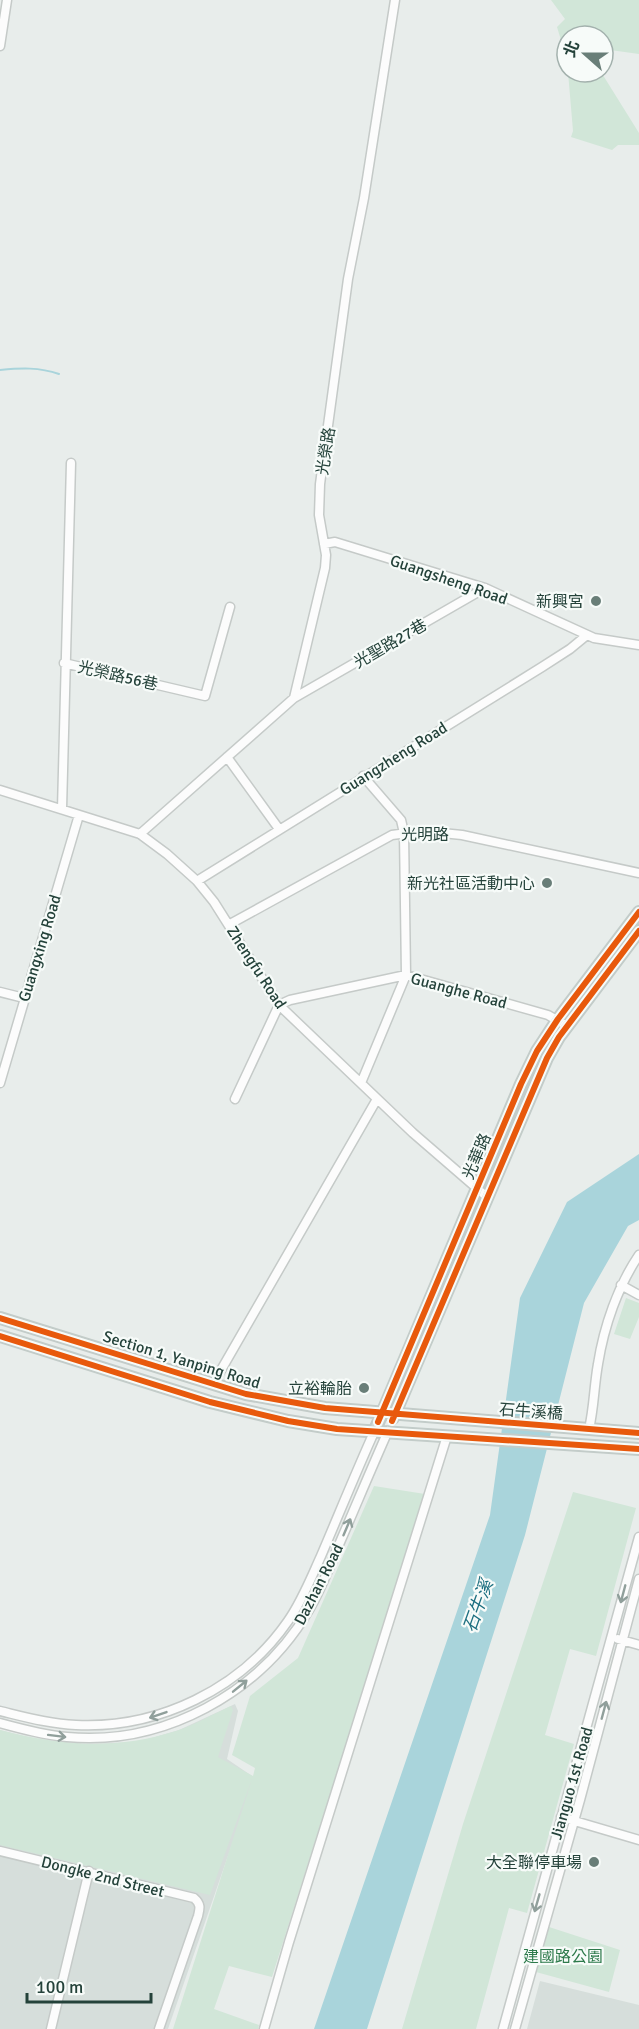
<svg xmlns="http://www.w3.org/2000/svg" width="639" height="2029" viewBox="0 0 639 2029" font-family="Signika,'Noto Sans TC',sans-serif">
	<rect width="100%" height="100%" fill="#e8edeb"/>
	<!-- built -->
	<path fill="#d6dedb" d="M 235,1704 L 238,1711 L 227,1759 L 255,1778 L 168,2029 L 0,2029 L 0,1730 L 38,1740 L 85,1744 L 138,1742 L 179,1730 Z
		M 540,1981 L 639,2005 L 639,2029 L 527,2029 Z"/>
	<!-- green -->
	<path fill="#d1e6d8" d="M 551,0 L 639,0 L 639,54 L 603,49 L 603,36 L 567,36 L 567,60 L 557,27 L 565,19 Z
		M 568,72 L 601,72 L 639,133 L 639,145 L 618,145 L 612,150 L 571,137 L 573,131 Z
		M 626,1298 L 639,1303 L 639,1317 L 630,1339 L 614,1334 Z
		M 374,1486 L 425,1494 L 272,1977 L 229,1966 L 214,2009 L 259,2025 L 258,2029 L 173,2029 L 252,1779 L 210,1895 L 0,1845 L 0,1730 C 61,1746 116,1750 176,1731 C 195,1725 213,1714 231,1706 L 233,1710 L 218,1757 L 253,1776 L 255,1768 L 232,1755 L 250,1696 L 298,1658 Z
		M 573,1492 L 636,1508 L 596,1656 L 570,1649 L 545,1735 L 574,1744 L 527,1913 L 509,1908 L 476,2029 L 402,2029 L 463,1824 Z
		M 546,1926 L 620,1950 L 609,1992 L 536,1972 L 534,1971 Z"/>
	<!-- water -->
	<path fill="#a9d4db" d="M 639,1154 L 639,1220 L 628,1226 L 584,1303 L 525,1535 L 367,2029 L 314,2029 L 490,1515 L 520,1298 L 567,1202 Z"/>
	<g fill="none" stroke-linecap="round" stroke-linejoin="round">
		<!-- stream -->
		<path stroke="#a9d4db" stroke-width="2" d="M 0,370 C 21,368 39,367 59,374"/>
		<!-- minor casing -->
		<g stroke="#c5cac8" stroke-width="11">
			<path id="minor" d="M 0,46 L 7,0
				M 324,544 L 335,542 L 485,588 L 594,638 L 639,645
				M 64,663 L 205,696 L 230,607
				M 294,698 L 485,588
				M 227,757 L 279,829
				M 0,790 L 140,834 L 167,854 L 197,881 L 214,902 L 279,1005 L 413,1133 L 487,1197
				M 62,809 L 71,463
				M 140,834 L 294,698 L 325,568 L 326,555 L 319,515 L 320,484 L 348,279 L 364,198 L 395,0
				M 197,881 L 542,667 L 570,649 L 587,635
				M 230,924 L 392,835 L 422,831 L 462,835 L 639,873
				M 0,992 L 24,998
				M 0,1083 L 79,815
				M 361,1083 L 406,975 L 404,833 L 401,820 L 363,776
				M 235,1099 L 279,1005 L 290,1000 L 406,975 L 548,1015 L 567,1026
				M 621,1285 L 639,1295
				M 213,1384 L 377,1099
				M 589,1429 C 594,1408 594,1386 598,1364 C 604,1326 618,1286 639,1255
				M 618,1639 L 639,1645
				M 0,1711 C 25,1717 50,1724 76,1725 C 158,1729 241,1689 288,1621 C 302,1601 311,1578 321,1556 C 339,1514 356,1472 375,1430
				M 0,1723 C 22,1729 44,1735 67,1737 C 164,1746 260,1693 309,1610 C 322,1588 331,1563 341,1540 C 357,1503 372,1467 388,1431
				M 561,1817 L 639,1840
				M 0,1851 L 194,1898 C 201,1904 200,1908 198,1916 L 159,2029
				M 51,2029 L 89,1871
				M 264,2029 L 289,1942 L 447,1436
				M 503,2029 L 639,1537
				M 515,2029 L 580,1800 L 639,1579"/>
		</g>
		<!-- major casing -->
		<g stroke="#c3ccc9" stroke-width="14">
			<path id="major" d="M 0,1318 L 246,1394 L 325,1408 L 639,1433
				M 0,1336 L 210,1402 L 288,1421 L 337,1429 L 639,1449
				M 393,1418 L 547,1058 L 559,1037 L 639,931
				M 375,1430 L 521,1084 L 537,1051 L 558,1019 L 639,912"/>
		</g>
		<!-- minor -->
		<use href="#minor" stroke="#fcfcfc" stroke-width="8"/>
		<!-- major -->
		<use href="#major" stroke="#cfd7d5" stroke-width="10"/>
		<!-- cycleway casing -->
		<g stroke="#f7fbf9" stroke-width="10">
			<path id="cycleway" d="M 0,1318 L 246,1394 L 325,1408 L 639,1433
				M 0,1336 L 210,1402 L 288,1421 L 337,1429 L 639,1449
				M 392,1421 L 547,1058 L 559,1037 L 639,931
				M 378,1422 L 521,1084 L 537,1051 L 558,1019 L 639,912"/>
		</g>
		<!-- cycleway -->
		<use href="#cycleway" stroke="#e8590c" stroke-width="6"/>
	</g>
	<!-- one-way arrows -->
	<defs><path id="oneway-shaft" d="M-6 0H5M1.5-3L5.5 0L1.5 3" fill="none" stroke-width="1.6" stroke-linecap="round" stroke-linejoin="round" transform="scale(1.5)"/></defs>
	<g stroke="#909f9b">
		<use href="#oneway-shaft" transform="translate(347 1527) rotate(-67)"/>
		<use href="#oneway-shaft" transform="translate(623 1594) rotate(105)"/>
		<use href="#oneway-shaft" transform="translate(240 1686) rotate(-39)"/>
		<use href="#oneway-shaft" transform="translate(604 1710) rotate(-75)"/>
		<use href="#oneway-shaft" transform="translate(158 1715) rotate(161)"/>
		<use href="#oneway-shaft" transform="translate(57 1736) rotate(7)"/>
		<use href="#oneway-shaft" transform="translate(537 1903) rotate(106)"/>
	</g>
	<!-- markers -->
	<g fill="#697e78" stroke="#f7fbf9" stroke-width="2">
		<circle cx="596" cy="601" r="6"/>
		<circle cx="547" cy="883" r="6"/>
		<circle cx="364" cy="1388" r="6"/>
		<circle cx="594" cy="1862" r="6"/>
	</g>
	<g text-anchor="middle" stroke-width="4.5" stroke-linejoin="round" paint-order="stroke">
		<!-- street labels -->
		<g font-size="16" fill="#24423a" stroke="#f7fbf9">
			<text transform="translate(325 451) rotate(-81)" y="6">光榮路</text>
			<text transform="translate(449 579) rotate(19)" y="6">Guangsheng Road</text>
			<text transform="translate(390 643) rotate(-30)" y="6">光聖路27巷</text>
			<text transform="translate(118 675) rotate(13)" y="6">光榮路56巷</text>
			<text transform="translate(393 758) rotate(-32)" y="6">Guangzheng Road</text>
			<text x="425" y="840">光明路</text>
			<text transform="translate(39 948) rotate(-73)" y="6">Guangxing Road</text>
			<text transform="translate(257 967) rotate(57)" y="6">Zhengfu Road</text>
			<text transform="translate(459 990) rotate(15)" y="6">Guanghe Road</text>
			<text transform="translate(476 1156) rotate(-67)" y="6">光華路</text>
			<text transform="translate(182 1359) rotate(17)" y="6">Section 1, Yanping Road</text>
			<text transform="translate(531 1411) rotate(4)" y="6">石牛溪橋</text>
			<text transform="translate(318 1584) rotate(-63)" y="6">Dazhan Road</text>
			<text transform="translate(571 1783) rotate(-74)" y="6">Jianguo 1st Road</text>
			<text transform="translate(103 1876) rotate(14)" y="6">Dongke 2nd Street</text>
		</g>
		<!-- poi labels -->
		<g font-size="16" fill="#24423a" stroke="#f7fbf9" text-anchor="end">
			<text x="584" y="607">新興宮</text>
			<text x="535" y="889">新光社區活動中心</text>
			<text x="352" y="1394">立裕輪胎</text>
			<text x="582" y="1868">大全聯停車場</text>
		</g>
		<!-- park labels -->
		<g font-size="16" fill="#2d7a4b" stroke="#f7fbf9">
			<text x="563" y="1962">建國路公園</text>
		</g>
		<!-- water labels -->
		<g font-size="18" font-style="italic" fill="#1c6f80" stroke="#f7fbf9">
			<text transform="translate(478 1606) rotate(-70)" y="6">石牛溪</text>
		</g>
	</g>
	<!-- north arrow -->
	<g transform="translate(585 54) rotate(291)"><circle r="28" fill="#f7fbf9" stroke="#a3b1ad" stroke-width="1.5"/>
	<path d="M0-4.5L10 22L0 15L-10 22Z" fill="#697e78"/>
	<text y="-9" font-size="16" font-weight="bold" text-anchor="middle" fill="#24423a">北</text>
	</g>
	<!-- scale -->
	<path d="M27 1993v9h124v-9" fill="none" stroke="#24423a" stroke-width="3"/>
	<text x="36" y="1993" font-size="18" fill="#24423a" stroke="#f7fbf9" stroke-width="4.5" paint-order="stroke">100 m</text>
</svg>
